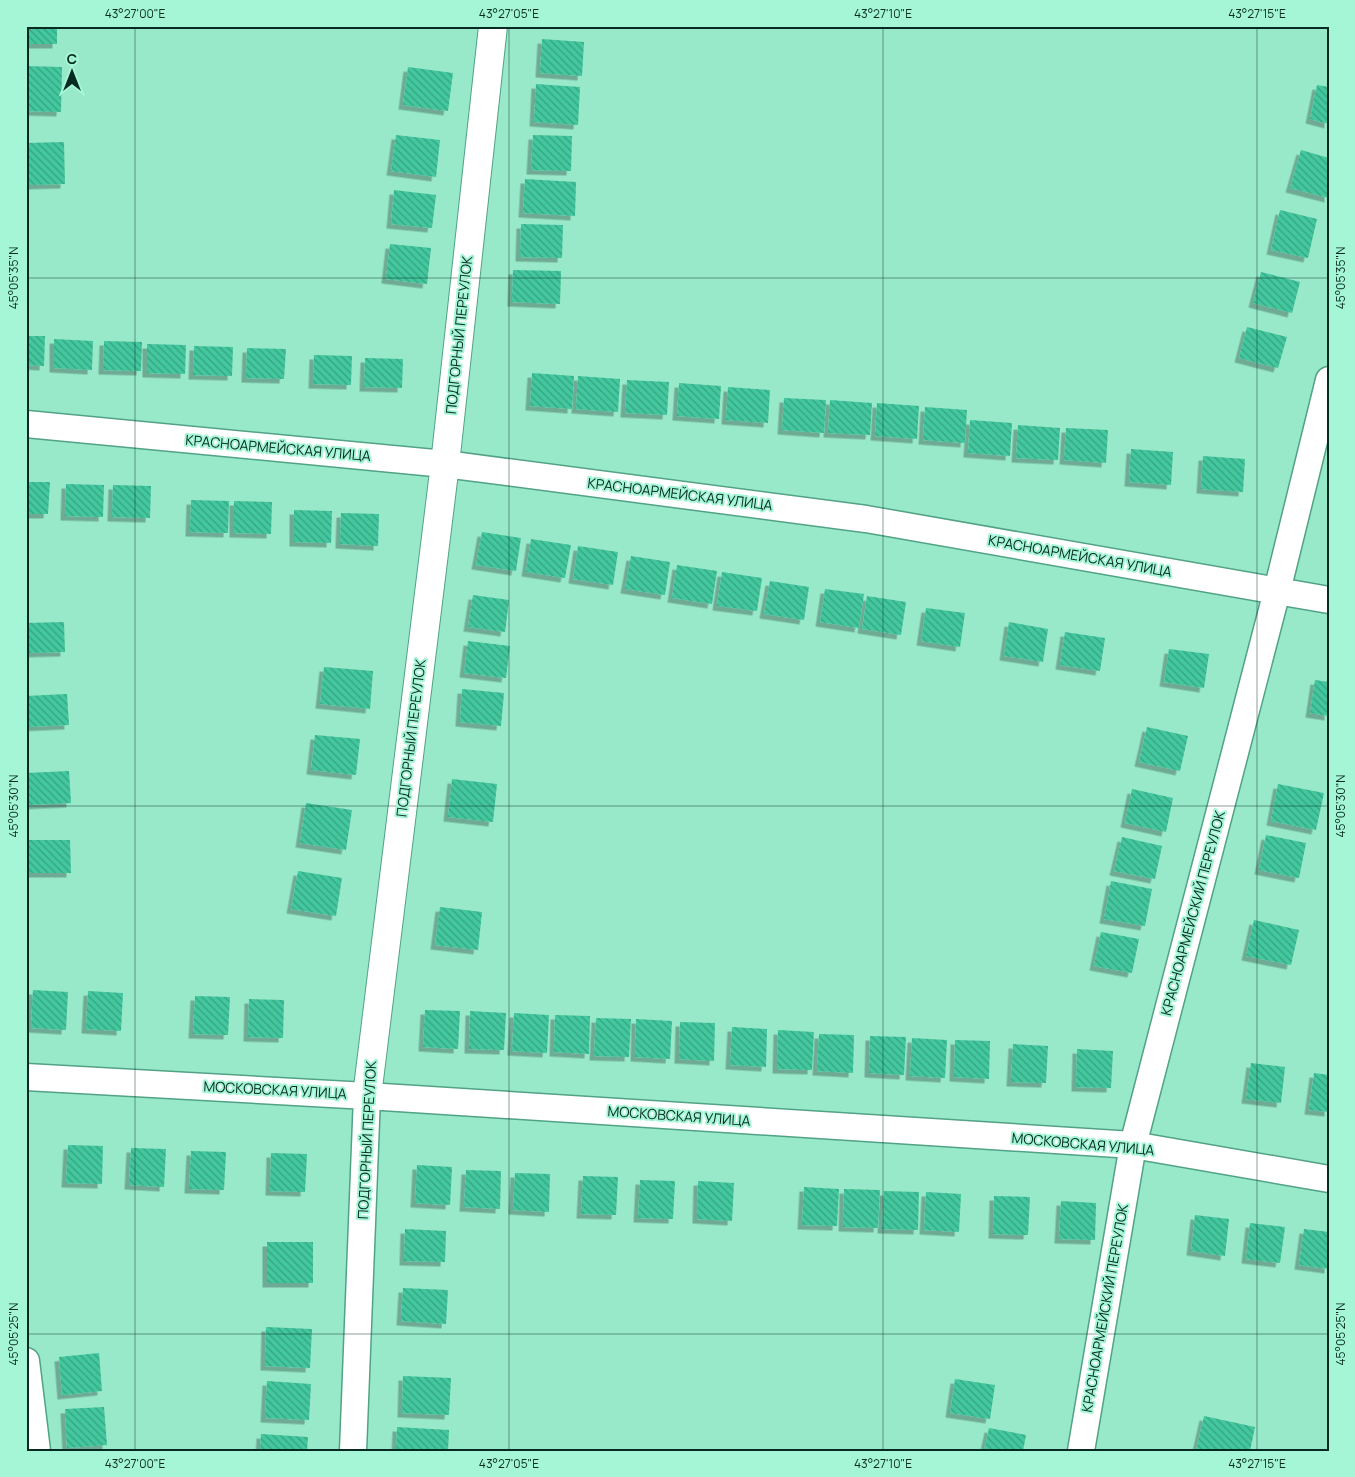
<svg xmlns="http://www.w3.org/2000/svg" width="1355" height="1477" viewBox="0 0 1355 1477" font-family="Manrope,sans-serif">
	<defs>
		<pattern id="building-back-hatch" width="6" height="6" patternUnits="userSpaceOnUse" patternTransform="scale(1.25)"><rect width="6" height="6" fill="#43c79e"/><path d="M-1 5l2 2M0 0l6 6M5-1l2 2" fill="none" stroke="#36a280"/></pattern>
		<filter id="shadow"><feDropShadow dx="-4.5" dy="4.5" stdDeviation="0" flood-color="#0004"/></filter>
	</defs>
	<rect width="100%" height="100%" fill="#98e9ca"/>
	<!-- building -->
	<path fill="url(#building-back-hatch)" filter="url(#shadow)" d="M 26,26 L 57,26 L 57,44 L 26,44 Z
		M 542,39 L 584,42 L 582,76 L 540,73 Z
		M 26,66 L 62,67 L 61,112 L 26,111 Z
		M 408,67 L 453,73 L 448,111 L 403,105 Z
		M 536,84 L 580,87 L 578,125 L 534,122 Z
		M 1317,85 L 1329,87 L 1329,124 L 1310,119 Z
		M 396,135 L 440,140 L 436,177 L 391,171 Z
		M 533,135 L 572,136 L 571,171 L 531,170 Z
		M 64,142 L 65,184 L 29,185 L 27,143 Z
		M 1301,150 L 1329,158 L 1329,198 L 1290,188 Z
		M 525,179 L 576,182 L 575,216 L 523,213 Z
		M 394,190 L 436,195 L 432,228 L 391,224 Z
		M 1280,210 L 1317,219 L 1308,258 L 1271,250 Z
		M 521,224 L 563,225 L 562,258 L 520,257 Z
		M 390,244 L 431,248 L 427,284 L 386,279 Z
		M 513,270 L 561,271 L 560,304 L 512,302 Z
		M 1261,272 L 1300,282 L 1292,313 L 1253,303 Z
		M 1247,327 L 1287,337 L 1278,368 L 1239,358 Z
		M 26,336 L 45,336 L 44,366 L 26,365 Z
		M 54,339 L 93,341 L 92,370 L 54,368 Z
		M 104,341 L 142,342 L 141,371 L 103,370 Z
		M 147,344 L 186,345 L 185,374 L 147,373 Z
		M 194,346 L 233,347 L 232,376 L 193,375 Z
		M 247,348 L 286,349 L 284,379 L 246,378 Z
		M 314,355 L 352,356 L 351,385 L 313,384 Z
		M 365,358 L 403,359 L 402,388 L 364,387 Z
		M 532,373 L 574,376 L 572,409 L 530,406 Z
		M 578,376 L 620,379 L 618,412 L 576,409 Z
		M 627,380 L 669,382 L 667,415 L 625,413 Z
		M 679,383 L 721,386 L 719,419 L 677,416 Z
		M 728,387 L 770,390 L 768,423 L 726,420 Z
		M 784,398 L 826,400 L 824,433 L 782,430 Z
		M 830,400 L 872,403 L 870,435 L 828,433 Z
		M 877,403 L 919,406 L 917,439 L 875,436 Z
		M 925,407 L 967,410 L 965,443 L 923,440 Z
		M 970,420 L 1012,423 L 1010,456 L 968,453 Z
		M 1018,425 L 1060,428 L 1058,460 L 1016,458 Z
		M 1066,428 L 1108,430 L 1106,463 L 1064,460 Z
		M 1131,449 L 1173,452 L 1171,485 L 1129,482 Z
		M 1203,456 L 1245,459 L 1243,492 L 1201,489 Z
		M 26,482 L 50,482 L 48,514 L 26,514 Z
		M 66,484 L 104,485 L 103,517 L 65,516 Z
		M 113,485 L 151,486 L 150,518 L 112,517 Z
		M 191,500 L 229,501 L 228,533 L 190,532 Z
		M 234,501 L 272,502 L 271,534 L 234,533 Z
		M 294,510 L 332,511 L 331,543 L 294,542 Z
		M 341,513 L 379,514 L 378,546 L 340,544 Z
		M 482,532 L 521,538 L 516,571 L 476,565 Z
		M 531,539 L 571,545 L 565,578 L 526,572 Z
		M 578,546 L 618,552 L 613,585 L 573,579 Z
		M 631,556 L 670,562 L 665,595 L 625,589 Z
		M 677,565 L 717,571 L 712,604 L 672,598 Z
		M 722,572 L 762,578 L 757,611 L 717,606 Z
		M 770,581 L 809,587 L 804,620 L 764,614 Z
		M 825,589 L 864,594 L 859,628 L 820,622 Z
		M 473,595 L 509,600 L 505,632 L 468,627 Z
		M 867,596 L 906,602 L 901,635 L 862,629 Z
		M 926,608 L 965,613 L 960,647 L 921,641 Z
		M 64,622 L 65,652 L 26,653 L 26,623 Z
		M 1009,622 L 1048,629 L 1043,662 L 1004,656 Z
		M 1065,632 L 1105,638 L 1100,671 L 1060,665 Z
		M 468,641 L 510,646 L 506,678 L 464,673 Z
		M 1169,649 L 1209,654 L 1204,688 L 1164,682 Z
		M 324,667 L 373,671 L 370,709 L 320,704 Z
		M 1315,680 L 1329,682 L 1329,716 L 1310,713 Z
		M 462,689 L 504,693 L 501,726 L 460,722 Z
		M 67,694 L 69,725 L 26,727 L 26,696 Z
		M 1147,727 L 1188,736 L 1180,771 L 1139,762 Z
		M 315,735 L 360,739 L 356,775 L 311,770 Z
		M 69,771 L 71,803 L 26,805 L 26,773 Z
		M 452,779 L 497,784 L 493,822 L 448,817 Z
		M 1278,784 L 1324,793 L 1316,830 L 1271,821 Z
		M 1132,789 L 1173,798 L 1166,832 L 1125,823 Z
		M 306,803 L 352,810 L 346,850 L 300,843 Z
		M 1266,835 L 1306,843 L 1299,878 L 1259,870 Z
		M 1122,837 L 1162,846 L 1155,879 L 1114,871 Z
		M 27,840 L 70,840 L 71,873 L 28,873 Z
		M 298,871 L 342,878 L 336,916 L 291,909 Z
		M 1111,881 L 1152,889 L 1145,926 L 1104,919 Z
		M 440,907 L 482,912 L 478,950 L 435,945 Z
		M 1254,920 L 1299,930 L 1291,965 L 1246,956 Z
		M 1101,932 L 1139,939 L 1132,973 L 1094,966 Z
		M 33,990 L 68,992 L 66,1030 L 31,1028 Z
		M 88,991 L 123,993 L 121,1031 L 86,1029 Z
		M 195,996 L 230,997 L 228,1035 L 193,1034 Z
		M 249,999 L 284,1000 L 283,1038 L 248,1037 Z
		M 425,1010 L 460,1011 L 458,1049 L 423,1047 Z
		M 470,1011 L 506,1013 L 504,1050 L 469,1049 Z
		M 514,1013 L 549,1015 L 547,1053 L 512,1051 Z
		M 555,1015 L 590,1016 L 589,1054 L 554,1052 Z
		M 596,1018 L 631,1019 L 629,1057 L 594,1056 Z
		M 636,1019 L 672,1021 L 670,1059 L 635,1057 Z
		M 680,1022 L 715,1023 L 714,1061 L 679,1059 Z
		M 732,1027 L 767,1029 L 766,1067 L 730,1065 Z
		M 778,1030 L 814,1032 L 812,1070 L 777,1069 Z
		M 819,1034 L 854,1035 L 853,1073 L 817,1071 Z
		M 870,1036 L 906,1037 L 904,1075 L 869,1073 Z
		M 912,1038 L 947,1040 L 945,1078 L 910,1076 Z
		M 955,1040 L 990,1041 L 989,1079 L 954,1077 Z
		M 1013,1044 L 1048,1046 L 1046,1083 L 1011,1082 Z
		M 1077,1049 L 1113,1051 L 1111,1088 L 1076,1087 Z
		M 1251,1063 L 1285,1067 L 1281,1103 L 1246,1099 Z
		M 1314,1073 L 1329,1075 L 1329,1112 L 1309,1110 Z
		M 68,1145 L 103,1146 L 102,1184 L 66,1183 Z
		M 131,1148 L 166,1149 L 164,1187 L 129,1185 Z
		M 191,1151 L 226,1152 L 224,1190 L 189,1189 Z
		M 271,1153 L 307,1154 L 305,1192 L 270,1191 Z
		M 417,1165 L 452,1167 L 450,1205 L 415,1203 Z
		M 466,1170 L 501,1171 L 500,1209 L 464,1207 Z
		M 515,1173 L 550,1174 L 549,1212 L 513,1210 Z
		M 583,1176 L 618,1177 L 616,1215 L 581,1214 Z
		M 640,1180 L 675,1181 L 673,1219 L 638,1218 Z
		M 698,1181 L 734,1183 L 732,1221 L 697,1219 Z
		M 804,1187 L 839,1189 L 837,1226 L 802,1225 Z
		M 844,1189 L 880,1190 L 878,1228 L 843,1227 Z
		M 884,1191 L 919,1192 L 918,1230 L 882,1229 Z
		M 926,1192 L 961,1194 L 959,1232 L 924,1230 Z
		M 994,1196 L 1030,1197 L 1028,1235 L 993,1234 Z
		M 1061,1201 L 1096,1203 L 1095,1240 L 1059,1239 Z
		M 1195,1215 L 1229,1219 L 1225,1256 L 1191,1251 Z
		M 1250,1223 L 1285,1227 L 1280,1263 L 1246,1259 Z
		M 405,1229 L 446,1231 L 445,1262 L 404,1261 Z
		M 1304,1229 L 1329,1232 L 1329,1269 L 1299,1265 Z
		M 267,1242 L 313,1242 L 313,1283 L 267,1283 Z
		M 403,1288 L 448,1290 L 446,1324 L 401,1321 Z
		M 266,1327 L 312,1329 L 310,1368 L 265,1366 Z
		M 99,1353 L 102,1391 L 62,1395 L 59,1357 Z
		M 403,1376 L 451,1378 L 449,1415 L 402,1413 Z
		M 955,1379 L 995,1385 L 990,1419 L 950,1413 Z
		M 267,1381 L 311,1384 L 309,1420 L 265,1418 Z
		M 104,1407 L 107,1445 L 67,1448 L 65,1409 Z
		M 1204,1416 L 1255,1427 L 1250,1451 L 1196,1451 Z
		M 397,1427 L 449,1430 L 448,1451 L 396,1451 Z
		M 989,1428 L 1026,1435 L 1023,1451 L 984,1451 Z
		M 261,1434 L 308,1437 L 307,1451 L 260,1451 Z"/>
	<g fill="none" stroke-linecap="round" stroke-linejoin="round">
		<!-- minor casing -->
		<g stroke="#52a286" stroke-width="29">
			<path id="minor" d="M 26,424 L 445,464 L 866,519 L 1329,600
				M 26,1077 L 367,1096 L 1133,1145 L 1329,1179
				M 26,1361 L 37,1451
				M 353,1451 L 367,1096
				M 1081,1451 L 1133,1145 L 1277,591 L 1329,380"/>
		</g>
		<!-- secondary casing -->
		<g stroke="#52a286" stroke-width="30">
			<path id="secondary" d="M 367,1096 L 445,464 L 493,26"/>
		</g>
		<!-- minor -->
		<use href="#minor" stroke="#fff" stroke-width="26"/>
		<!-- secondary -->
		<use href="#secondary" stroke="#fff" stroke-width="28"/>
	</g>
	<!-- ticks -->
	<path fill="none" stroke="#072b20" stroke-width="1" stroke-opacity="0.45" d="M 135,26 L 135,1451M 509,26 L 509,1451M 883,26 L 883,1451M 1257,26 L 1257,1451M 26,278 L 1329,278M 26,806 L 1329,806M 26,1334 L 1329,1334"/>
	<g text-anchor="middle" stroke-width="4" stroke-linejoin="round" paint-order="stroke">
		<!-- street labels -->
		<g font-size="14" fill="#072b20" stroke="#a5f6d7">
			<text transform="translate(459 335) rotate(-84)" y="5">ПОДГОРНЫЙ ПЕРЕУЛОК</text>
			<text transform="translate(278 448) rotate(5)" y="5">КРАСНОАРМЕЙСКАЯ УЛИЦА</text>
			<text transform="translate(680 494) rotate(7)" y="5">КРАСНОАРМЕЙСКАЯ УЛИЦА</text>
			<text transform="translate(1080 556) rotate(10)" y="5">КРАСНОАРМЕЙСКАЯ УЛИЦА</text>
			<text transform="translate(411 738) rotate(-83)" y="5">ПОДГОРНЫЙ ПЕРЕУЛОК</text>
			<text transform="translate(1193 913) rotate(-75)" y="5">КРАСНОАРМЕЙСКИЙ ПЕРЕУЛОК</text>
			<text transform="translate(275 1090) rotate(3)" y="5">МОСКОВСКАЯ УЛИЦА</text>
			<text transform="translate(679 1116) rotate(4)" y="5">МОСКОВСКАЯ УЛИЦА</text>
			<text transform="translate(367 1140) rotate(-87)" y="5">ПОДГОРНЫЙ ПЕРЕУЛОК</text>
			<text transform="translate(1083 1144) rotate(5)" y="5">МОСКОВСКАЯ УЛИЦА</text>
			<text transform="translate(1105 1308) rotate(-80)" y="5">КРАСНОАРМЕЙСКИЙ ПЕРЕУЛОК</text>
		</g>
	</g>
	<!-- border -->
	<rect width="1355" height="1477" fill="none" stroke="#a5f6d7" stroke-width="55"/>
	<!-- north arrow -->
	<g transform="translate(72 72)" stroke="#a5f6d7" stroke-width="4" paint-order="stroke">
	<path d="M0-4L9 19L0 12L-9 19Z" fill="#072b20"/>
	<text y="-8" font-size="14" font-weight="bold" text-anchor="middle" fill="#072b20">С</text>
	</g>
	<rect x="28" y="28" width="1300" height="1422" fill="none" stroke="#072b20" stroke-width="2"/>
	<g font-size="12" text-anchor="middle" fill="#072b20">
		<text x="135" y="18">43°27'00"E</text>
		<text x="509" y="18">43°27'05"E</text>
		<text x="883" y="18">43°27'10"E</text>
		<text x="1257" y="18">43°27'15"E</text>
		<text transform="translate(14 278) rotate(-90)" y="4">45°05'35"N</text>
		<text transform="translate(1341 278) rotate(-90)" y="4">45°05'35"N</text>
		<text transform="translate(14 806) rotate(-90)" y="4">45°05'30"N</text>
		<text transform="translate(1341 806) rotate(-90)" y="4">45°05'30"N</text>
		<text transform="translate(14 1334) rotate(-90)" y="4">45°05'25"N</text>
		<text transform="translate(1341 1334) rotate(-90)" y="4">45°05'25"N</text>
		<text x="135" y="1468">43°27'00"E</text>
		<text x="509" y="1468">43°27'05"E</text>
		<text x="883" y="1468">43°27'10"E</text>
		<text x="1257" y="1468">43°27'15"E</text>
	</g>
</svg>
